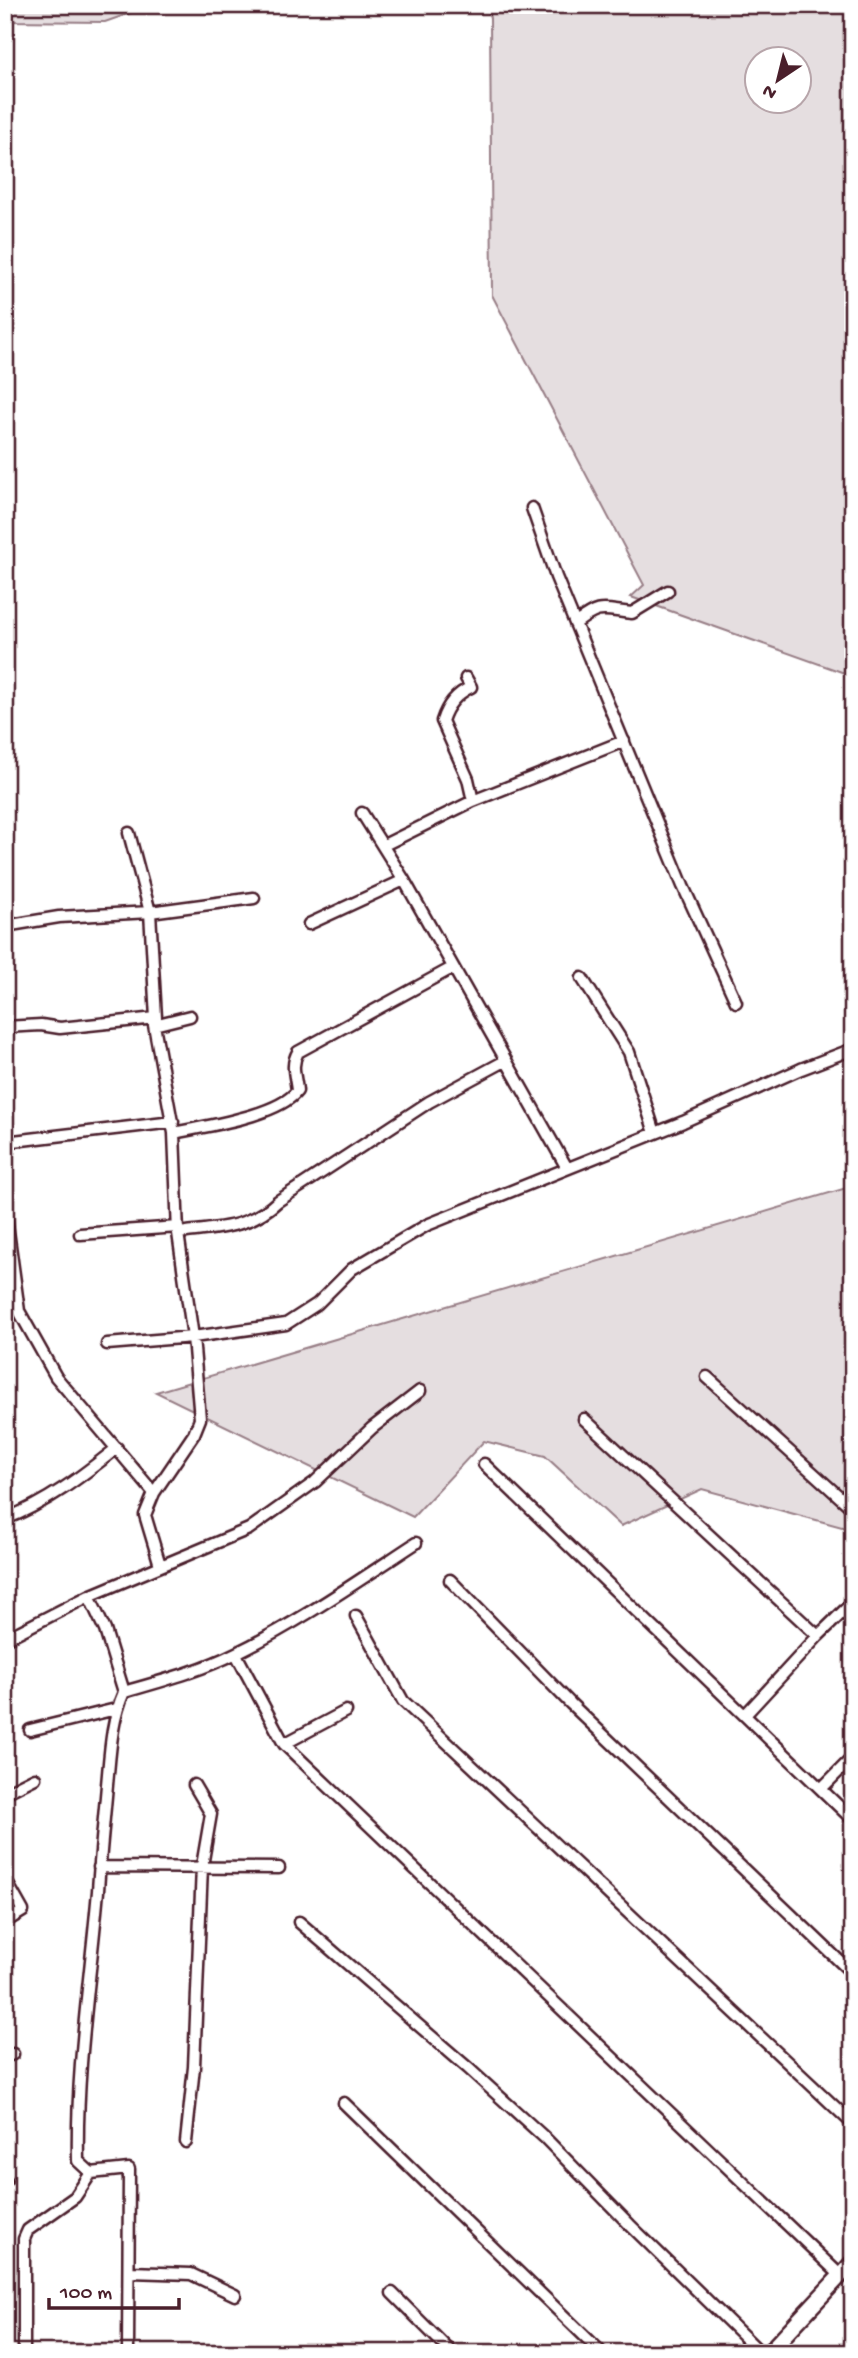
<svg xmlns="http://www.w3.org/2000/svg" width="858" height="2358" viewBox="0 0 858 2358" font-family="'Gochi Hand',sans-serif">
	<rect width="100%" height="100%" fill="#fff"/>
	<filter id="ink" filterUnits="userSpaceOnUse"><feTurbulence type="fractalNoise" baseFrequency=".0143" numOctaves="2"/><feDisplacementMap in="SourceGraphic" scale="14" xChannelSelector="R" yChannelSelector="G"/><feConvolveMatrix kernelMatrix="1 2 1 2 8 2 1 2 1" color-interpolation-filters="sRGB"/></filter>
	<g filter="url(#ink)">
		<!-- green -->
		<path fill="#e5dee0" stroke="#987e86" stroke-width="2" fill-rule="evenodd" d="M 5,5 L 153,5 L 105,22 L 5,21 Z
			M 487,5 L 853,5 L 853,676 L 631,597 L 644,585 L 492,295 L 490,18 ZM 756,60 L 798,60 L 798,102 L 756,102 Z
			M 853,1186 L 853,1530 L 702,1489 L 621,1526 L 545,1456 L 484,1441 L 413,1517 L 156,1392 Z"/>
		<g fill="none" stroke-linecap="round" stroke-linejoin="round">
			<!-- street casing -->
			<g stroke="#4a1f2b" stroke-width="15">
				<path id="street" d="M 532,508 L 556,577 L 683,886 L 736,1002
					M 575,624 C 601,604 602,610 632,613 L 668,591
					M 466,678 L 471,687 C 456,694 447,705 442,721 L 468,779 L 473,801
					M 362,813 L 404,880
					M 384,845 L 473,801 L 624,741
					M 309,924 L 404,880 L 567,1168
					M 5,926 L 59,917 L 150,912 L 129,833
					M 582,978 L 629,1052 L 655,1133
					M 154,1025 L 156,1018 L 150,912 L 254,898
					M 5,1027 L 41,1025 L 60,1028 L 156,1018
					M 174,1133 C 205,1126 278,1116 297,1091 C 296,1077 290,1066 298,1052 L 452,968
					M 5,1142 L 173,1122
					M 5,1209 L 19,1311 L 56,1377 L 154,1493
					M 178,1233 C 216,1228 249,1229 278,1201 L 429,1102 L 505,1061
					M 80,1234 L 178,1227
					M 107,1344 L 193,1337 L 286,1324 L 317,1304 L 352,1269 L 427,1225 L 683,1122 L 801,1069 L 853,1049
					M 707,1377 L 853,1509
					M 584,1419 L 818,1636
					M 484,1464 L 853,1820
					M 5,1519 C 47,1503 82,1476 117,1448
					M 160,1565 L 145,1515 L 154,1493 L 194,1434 L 200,1419 L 193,1337 L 178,1233 L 174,1133 L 154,1025 L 190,1016
					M 450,1580 L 571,1704 L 853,1974
					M 89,1596 L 105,1630 L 124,1692 C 111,1721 110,1754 107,1785 C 104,1820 100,1856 98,1891 C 90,1981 76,2070 78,2161 L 91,2173 L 129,2169 L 128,2353
					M 356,1616 L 403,1701 L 853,2124
					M 5,1639 L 89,1596 L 249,1529 L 315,1482 L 372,1428 L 420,1391
					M 236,1654 L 284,1744 L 346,1711
					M 124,1692 C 162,1681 200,1671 236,1653 C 298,1623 358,1581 416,1543
					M 745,1715 L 818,1636 L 853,1602
					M 30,1730 L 116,1709
					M 284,1744 L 839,2274
					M 821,1789 L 853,1757
					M 5,1793 L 35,1778
					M 99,1867 L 279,1868
					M 5,1879 L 23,1911 L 5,1922
					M 299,1922 L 468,2068 L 545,2138 L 630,2225 L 761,2353
					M 5,2057 L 13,2054
					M 344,2103 L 602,2353
					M 186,2142 L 194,2067 L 202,1866 L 211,1814 L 194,1785
					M 5,2180 L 6,2180
					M 130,2272 L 191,2274 L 235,2295
					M 392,2293 L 452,2353
					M 24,2353 L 24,2239 L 28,2230 L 75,2197 L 91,2173"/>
			</g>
			<!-- secondary casing -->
			<g stroke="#4a1f2b" stroke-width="19">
				<path id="secondary" d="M 768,2353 L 853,2262"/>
			</g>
			<!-- street -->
			<use href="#street" stroke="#fff" stroke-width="10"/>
			<!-- secondary -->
			<use href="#secondary" stroke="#fff" stroke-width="14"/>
		</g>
	</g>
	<!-- margin -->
	<rect width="858" height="2358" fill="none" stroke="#fff" stroke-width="28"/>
	<rect x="14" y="14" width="830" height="2330" fill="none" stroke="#4a1f2b" stroke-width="2.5" filter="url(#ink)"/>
	<!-- north arrow -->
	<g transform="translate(778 80) rotate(215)"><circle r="33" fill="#ffffff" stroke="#b7a5aa" stroke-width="2"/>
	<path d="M0-5L12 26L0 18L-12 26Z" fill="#4a1f2b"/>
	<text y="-10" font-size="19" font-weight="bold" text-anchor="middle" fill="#4a1f2b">N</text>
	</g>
	<!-- scale -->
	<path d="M49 2298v10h130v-10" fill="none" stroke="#4a1f2b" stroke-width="3.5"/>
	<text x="60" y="2298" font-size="21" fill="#4a1f2b" stroke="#ffffff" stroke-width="5" paint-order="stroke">100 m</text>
</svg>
